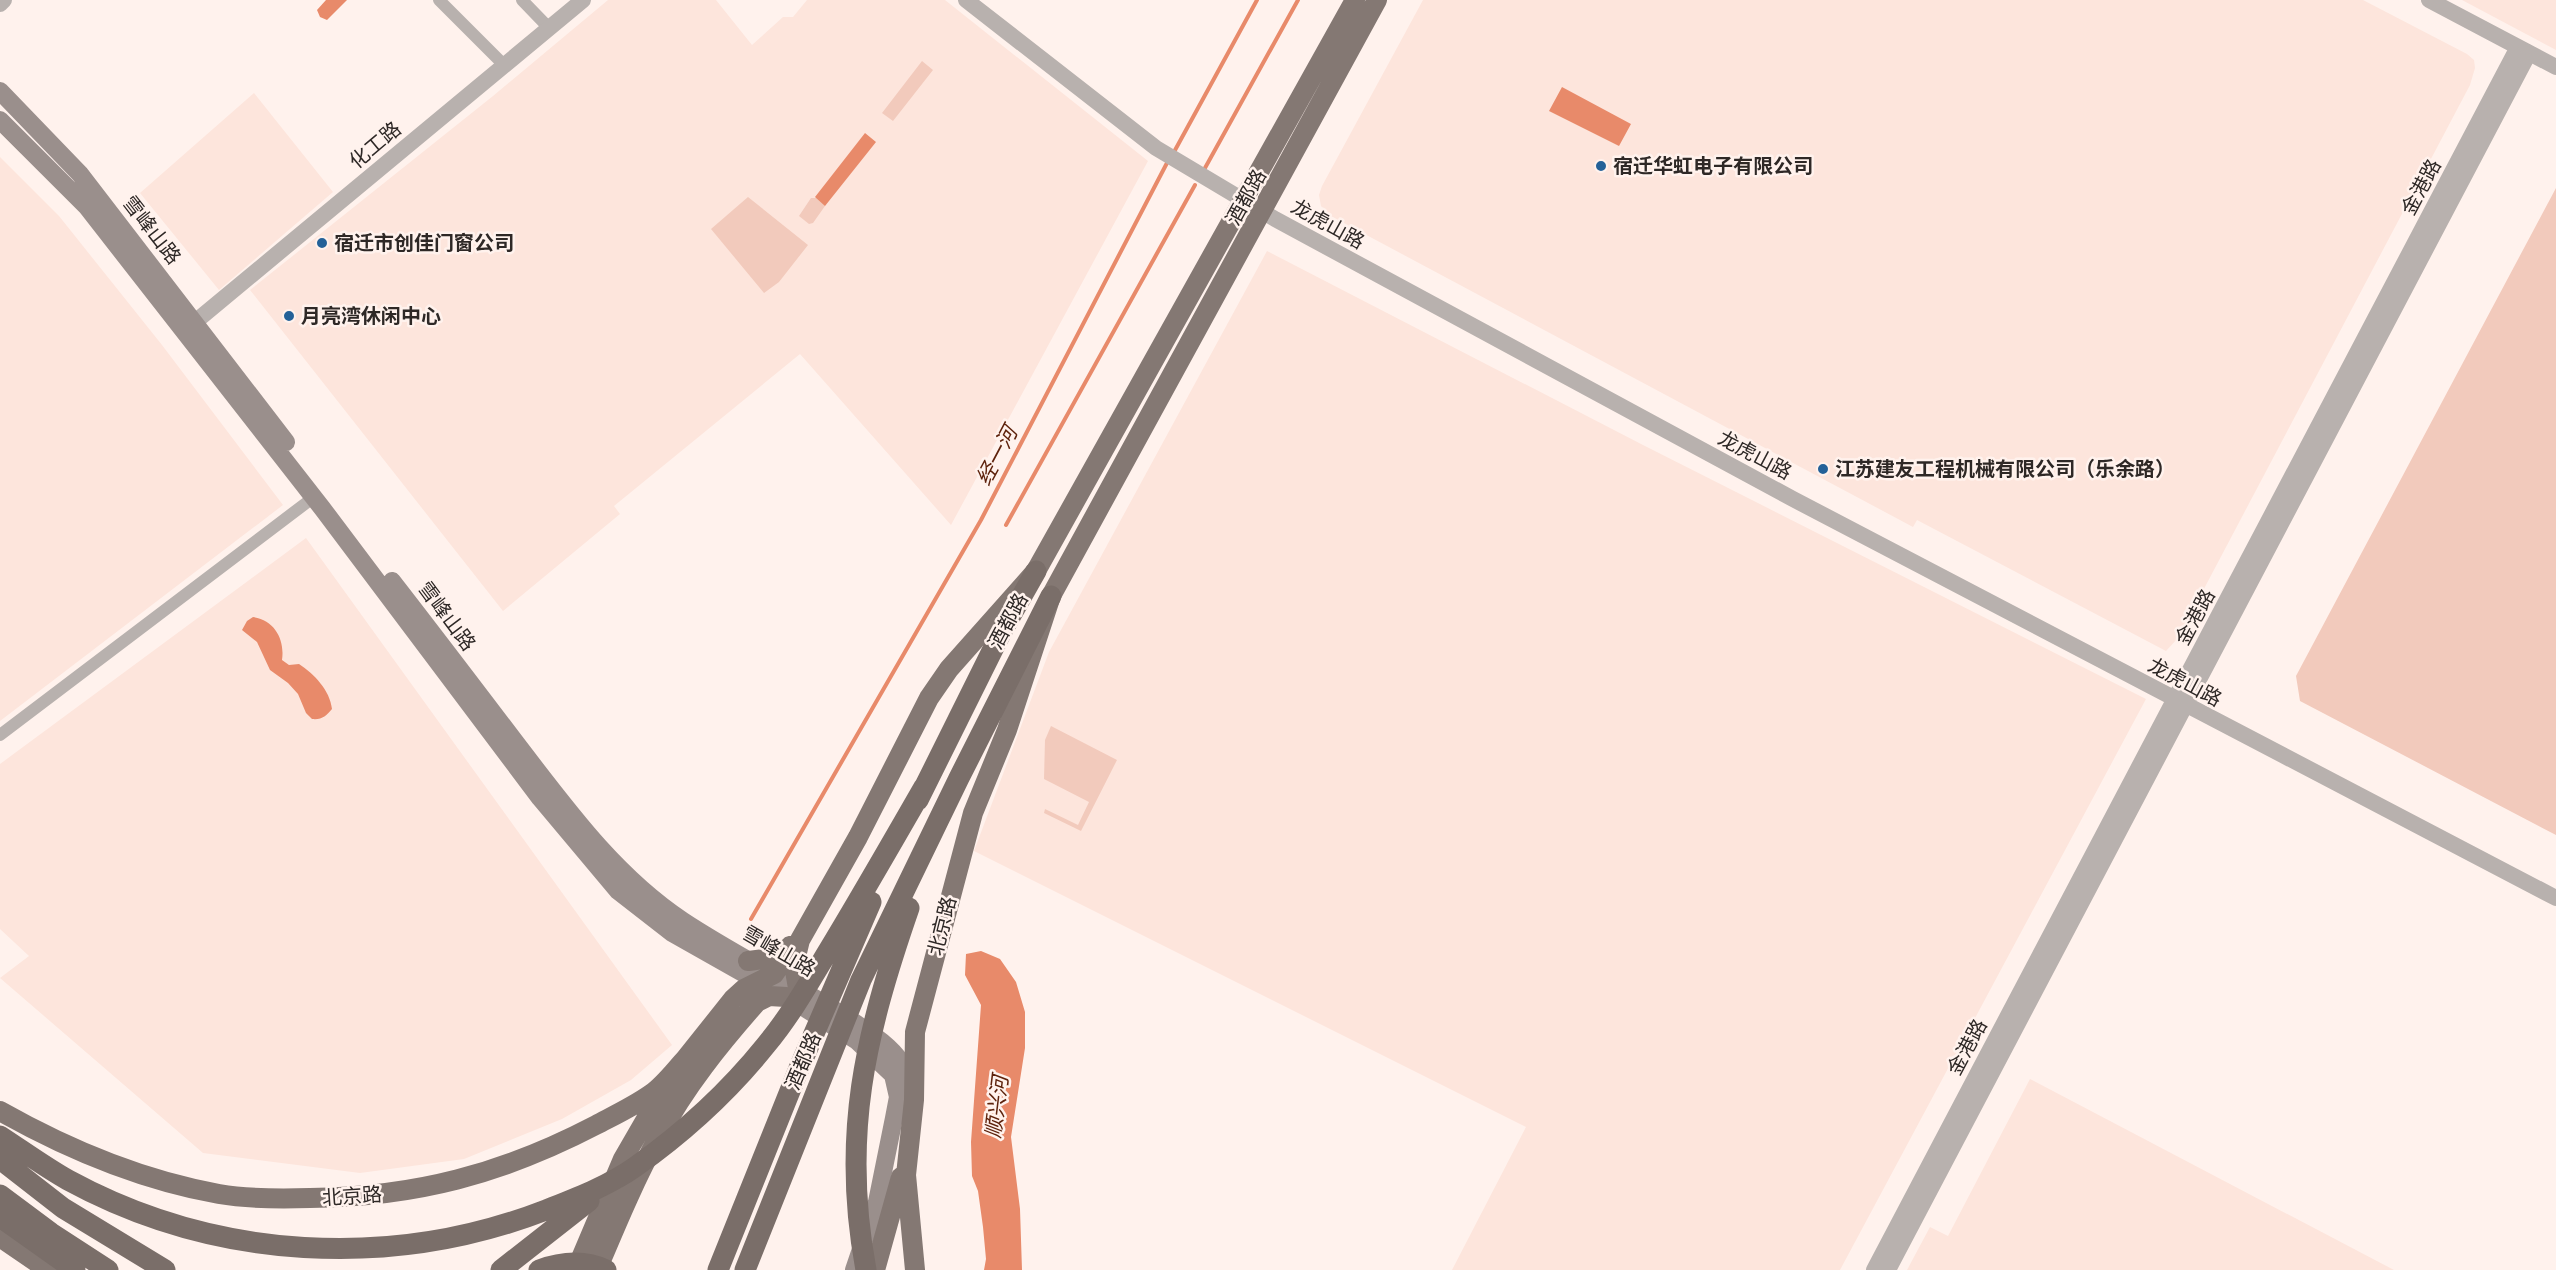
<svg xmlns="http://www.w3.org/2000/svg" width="2556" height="1270" viewBox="0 0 2556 1270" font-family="'Exo 2','Noto Sans SC',sans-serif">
	<rect width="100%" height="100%" fill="#fff2ed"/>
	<!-- built -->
	<path fill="#fde5dc" d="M 608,0 L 716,0 L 752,45 L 783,17 L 793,17 L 807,0 L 945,0 L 1148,161 L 951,525 L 800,354 L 614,506 L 620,514 L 503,611 L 250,290 L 493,96 Z
		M 1423,0 L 2363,0 L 2467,54 L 2474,60 L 2475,68 L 2470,85 L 2178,638 L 2166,651 L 1917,520 L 1913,527 L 1329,215 L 1321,206 L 1319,195 L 1322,186 Z
		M 2462,0 L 2556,0 L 2556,50 Z
		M 254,93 L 333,192 L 219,290 L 140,193 Z
		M 0,157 L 59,216 L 162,345 L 283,505 L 0,721 Z
		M 1267,251 L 1643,445 L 2146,699 L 1840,1270 L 1452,1270 L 1526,1127 L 974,851 L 1049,652 Z
		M 306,538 L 672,1045 L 631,1080 L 562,1119 L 464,1159 L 360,1173 L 203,1153 L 0,978 L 29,956 L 0,929 L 0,764 Z
		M 2030,1079 L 2394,1270 L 1907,1270 L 1930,1227 L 1948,1236 Z"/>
	<!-- green -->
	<path fill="#f2cabc" d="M 922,61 L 933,70 L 893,121 L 882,113 Z
		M 2556,188 L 2556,835 L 2300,701 L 2296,676 Z
		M 748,197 L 808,245 L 779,282 L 764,293 L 711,229 Z
		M 811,198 L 819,198 L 825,206 L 813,223 L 809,224 L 799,216 Z
		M 1051,726 L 1117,760 L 1081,831 L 1044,813 L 1045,809 L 1078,825 L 1089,802 L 1044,779 L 1045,740 Z"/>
	<!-- water -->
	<path fill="#e88a6a" d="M 326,0 L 347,0 L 327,20 L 320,17 L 317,10 Z
		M 1562,87 L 1631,124 L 1619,146 L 1549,111 Z
		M 865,133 L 876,142 L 825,206 L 815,197 Z
		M 253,617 C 275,620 285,640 282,660 L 289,665 L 299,664 C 314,674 330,690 332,709 C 326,716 322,720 312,719 L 306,713 L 298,694 L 288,683 L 270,670 L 257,642 L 242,630 L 247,621 Z
		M 981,951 L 1000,959 L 1016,982 L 1025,1012 L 1025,1048 L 1011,1137 L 1020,1209 L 1022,1270 L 984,1270 L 986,1259 L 983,1227 L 978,1191 L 972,1176 L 971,1142 L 981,1005 L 965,975 L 966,954 Z"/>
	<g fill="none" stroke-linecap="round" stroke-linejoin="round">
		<!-- stream -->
		<path stroke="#e88a6a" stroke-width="4" d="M 1174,152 L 1257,0
			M 1205,168 L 1298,0
			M 1006,525 L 1195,185
			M 751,919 L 981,520 L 1168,161"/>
		<!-- minor -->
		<path stroke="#b8b1ae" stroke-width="12" d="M 439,0 L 504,65
			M 522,0 L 549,28
			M 0,735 L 314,497"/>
		<!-- tertiary -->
		<path stroke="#b8b1ae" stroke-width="16" d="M 966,0 L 1156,148 L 1275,219 L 1793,499 L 2556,898
			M 2429,0 L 2556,67
			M 0,4 L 4,0
			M 195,322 L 583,0
			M 1874,1270 L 2518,47
			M 1888,1270 L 2529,53"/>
		<!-- secondary -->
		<path stroke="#9a8f8c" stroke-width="18" d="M 0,91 L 80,174 L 286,442
			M 0,120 L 87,207 L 322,508 L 540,798 L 618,891 L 672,933 L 803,1007 L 857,1041 L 893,1075 L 898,1097 L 894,1118 L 877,1202 L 854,1270
			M 392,581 C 434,635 475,689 516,743 C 566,808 614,875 683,921 C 733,954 786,980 836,1011 C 853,1022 873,1033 888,1047 C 901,1059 909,1072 912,1089"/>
		<!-- primary -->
		<path stroke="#847873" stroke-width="20" d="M 748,961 C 763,959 780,959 790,946
			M 798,988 L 794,965 L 800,940 L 858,837 L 929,698 L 949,669 L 1036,571 L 1355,0
			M 0,1111 C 69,1150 141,1180 219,1194 C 248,1199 280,1199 310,1198 C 415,1197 502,1174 596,1125 C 615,1115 634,1106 651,1094 C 664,1085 675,1070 686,1058
			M 0,1237 L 48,1270
			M 576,1270 L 623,1159 L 649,1114 L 686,1058 L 733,999 L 744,989 L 774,974 L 794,945
			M 597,1270 C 616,1225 635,1179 659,1136 C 685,1087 720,1044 757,1002 L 769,996 L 786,997
			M 875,1270 L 901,1177
			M 915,1270 L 906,1175 L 914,1100 L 915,1032 L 973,813 L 1007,730 L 1051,596 L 1377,0"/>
		<!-- trunk -->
		<path stroke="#7a6e69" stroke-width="21" d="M 918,800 L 1001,633 L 1036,571
			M 0,1136 C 23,1151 45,1167 68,1180 C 215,1260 391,1270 546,1210 C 576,1198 608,1186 635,1167 C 683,1133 729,1091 766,1045 C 791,1015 810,981 830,948 C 862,895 893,841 924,787
			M 0,1159 L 63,1208 L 165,1270
			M 0,1195 L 51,1233 L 108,1270
			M 0,1217 L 75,1270
			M 501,1270 L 589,1201
			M 539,1270 C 561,1262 585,1260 606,1270
			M 718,1270 L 800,1066 L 871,902
			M 745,1270 L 861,980 L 959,778 L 1051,596
			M 866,1270 C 841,1136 865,1035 909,908"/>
	</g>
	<!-- markers -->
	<g fill="#246198" stroke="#fff2ed" stroke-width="2">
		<circle cx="1601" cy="166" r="6"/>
		<circle cx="322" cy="243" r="6"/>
		<circle cx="289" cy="316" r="6"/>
		<circle cx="1823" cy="469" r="6"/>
	</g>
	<g text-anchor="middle" stroke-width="5" stroke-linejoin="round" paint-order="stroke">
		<!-- street labels -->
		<g font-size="20" fill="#2e2826" stroke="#fff2ed">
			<text transform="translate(375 145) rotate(-40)" y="7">化工路</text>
			<text transform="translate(2421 187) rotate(-62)" y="7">金港路</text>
			<text transform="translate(1246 197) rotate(-61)" y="7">酒都路</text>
			<text transform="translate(1328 224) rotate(29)" y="7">龙虎山路</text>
			<text transform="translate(152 230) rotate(52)" y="7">雪峰山路</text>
			<text transform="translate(1755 455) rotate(28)" y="7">龙虎山路</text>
			<text transform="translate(447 616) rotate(53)" y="7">雪峰山路</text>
			<text transform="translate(2195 617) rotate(-62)" y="7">金港路</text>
			<text transform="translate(1008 621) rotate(-62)" y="7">酒都路</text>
			<text transform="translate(2185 682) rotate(28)" y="7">龙虎山路</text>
			<text transform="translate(942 926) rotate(-76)" y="7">北京路</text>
			<text transform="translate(779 951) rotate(30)" y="7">雪峰山路</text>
			<text transform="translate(1967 1047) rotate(-62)" y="7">金港路</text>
			<text transform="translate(803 1061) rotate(-67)" y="7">酒都路</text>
			<text transform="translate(352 1196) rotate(-4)" y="7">北京路</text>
		</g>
		<!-- poi labels -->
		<g font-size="20" font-weight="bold" fill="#2e2826" stroke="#fff2ed" text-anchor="start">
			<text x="1613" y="173">宿迁华虹电子有限公司</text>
			<text x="334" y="250">宿迁市创佳门窗公司</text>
			<text x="301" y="323">月亮湾休闲中心</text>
			<text x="1835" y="476">江苏建友工程机械有限公司（乐余路）</text>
		</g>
		<!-- water labels -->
		<g font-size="21" font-style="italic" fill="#5e220c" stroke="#fff2ed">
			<text transform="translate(997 456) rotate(-62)" y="7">经一河</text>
			<text transform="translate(997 1107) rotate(-83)" y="7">顺兴河</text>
		</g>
	</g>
</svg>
